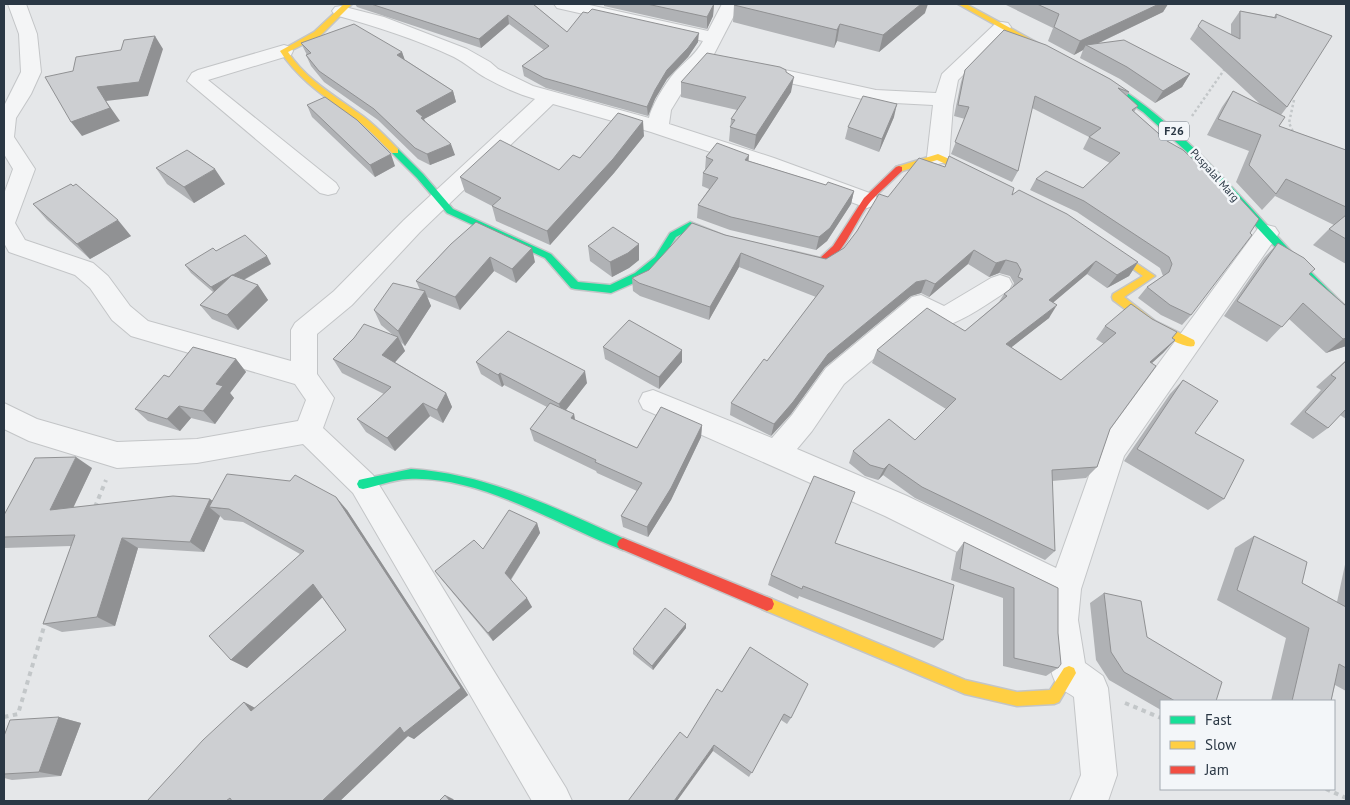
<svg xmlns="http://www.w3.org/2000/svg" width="1350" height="805" viewBox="0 0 1350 805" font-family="'PT Sans',sans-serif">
	<rect width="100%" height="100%" fill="#e5e7e9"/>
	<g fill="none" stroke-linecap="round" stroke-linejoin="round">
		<!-- street casing -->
		<g stroke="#c3c5c7" stroke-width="2">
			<path id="street" d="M 8,4 L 26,4 L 37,34 L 41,72 L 31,94 L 16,118 L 14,137 L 35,169 L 15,223 L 25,240 L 93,263 L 108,276 L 130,306 L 148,321 L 291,361 L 291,330 L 295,323 L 334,291 L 404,220 L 535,99 C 518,94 502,87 486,78 C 475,72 466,63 454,57 C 416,39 375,26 335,15 L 332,11 L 335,7 L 341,6 L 384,17 L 467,49 L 490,62 L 498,69 L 533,86 L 649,118 C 652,105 667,80 677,70 C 687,60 696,54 703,41 L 557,8 L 554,4 L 585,4 L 708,31 L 722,4 L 740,4 L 713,56 L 690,79 L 671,110 L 669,124 L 774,158 L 875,195 L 878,200 L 875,205 L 867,208 L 859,205 L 758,168 L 651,132 L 553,104 L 420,232 L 352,305 L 317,334 L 317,374 L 334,398 L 323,428 L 373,475 L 566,788 L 572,801 L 532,801 L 353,493 L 303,444 L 197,463 L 117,468 L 29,441 L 4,429 L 4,403 L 37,419 L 117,442 L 197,439 L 298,421 L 306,400 L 295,384 L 131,336 L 112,320 L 90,288 L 75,275 L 9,252 L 4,243 L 4,194 L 13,169 L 4,154 L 4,106 L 21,72 L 19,34 Z
				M 1002,22 L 1008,23 L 1011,27 L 1008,31 L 958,80 L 953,106 L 949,157 L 946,162 L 938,164 L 930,162 L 927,157 L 933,105 L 876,102 L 757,76 L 750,74 L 747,70 L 750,66 L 757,64 L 876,90 L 936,93 L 942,74 L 996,23 Z
				M 284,45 L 291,47 L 293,51 L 291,55 L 208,80 L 336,183 L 339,188 L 336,193 L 328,195 L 320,193 L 187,81 L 192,73 L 198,70 Z
				M 1267,225 L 1275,227 L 1279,233 L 1275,239 L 1124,456 L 1081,589 L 1078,620 L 1085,663 L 1103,676 L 1108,688 L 1117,775 L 1108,801 L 1070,801 L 1081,775 L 1074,697 C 1069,693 1059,689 1056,683 C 1045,664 1046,619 1048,597 L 885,516 L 643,409 L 639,401 L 643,393 L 653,390 L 772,438 L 792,415 L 826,368 L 912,297 L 921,295 L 944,306 L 991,278 L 1000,275 L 1009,278 L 1012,284 L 1009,290 C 987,304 967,319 943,327 L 923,317 L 844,384 L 812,431 L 797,449 L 907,496 L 1056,568 L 1101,442 L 1259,227 Z"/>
		</g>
		<!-- fast casing -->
		<g stroke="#c3c5c7" stroke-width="3">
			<path id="fast" d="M 1091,73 C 1099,72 1108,80 1115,85 C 1182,127 1233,189 1287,247 C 1306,268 1326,287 1346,307 L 1346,317 L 1342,316 L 1288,261 L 1187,152 L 1143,112 L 1091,77 Z
				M 395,148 L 398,149 L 423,174 L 453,209 L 551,254 L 578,282 L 610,285 L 635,273 L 655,257 L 670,233 L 690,222 L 727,237 L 729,239 L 724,242 L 691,229 L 676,237 L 661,261 L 643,279 L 611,293 L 575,289 L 571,288 L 545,258 L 447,213 L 417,178 L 392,153 L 392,149 Z
				M 411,469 C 489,474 557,509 627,540 L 629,544 L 627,548 L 623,550 C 557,525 480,475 408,479 C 392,480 378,486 363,489 L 359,488 L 357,484 L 359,480 L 363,479 Z"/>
		</g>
		<!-- slow casing -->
		<g stroke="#c3c5c7" stroke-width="3">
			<path id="slow" d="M 344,4 L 352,4 L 320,36 L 288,52 C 307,81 337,97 364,117 C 377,127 387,138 398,149 L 398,153 L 392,153 C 381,142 370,130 358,121 C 329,99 300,82 280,51 L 314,32 Z
				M 958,4 L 966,4 L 1056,53 L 1049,55 Z
				M 938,154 L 983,174 L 984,176 L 980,179 L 977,178 L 937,160 L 899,172 L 895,169 L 896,167 Z
				M 1105,242 L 1155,276 L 1124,297 L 1155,321 L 1194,340 L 1195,343 L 1194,346 C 1178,351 1127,310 1113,300 L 1112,297 L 1113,294 L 1143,276 L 1102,247 L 1100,245 Z
				M 767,597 L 965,680 L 1017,692 L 1050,690 L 1064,668 L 1069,666 L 1074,668 L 1076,673 L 1059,702 L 1054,704 L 1017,706 L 965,694 L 762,609 L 760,604 L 762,599 Z"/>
		</g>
		<!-- jam casing -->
		<g stroke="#c3c5c7" stroke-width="3">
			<path id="jam" d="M 899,166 L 902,167 L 902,171 C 892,181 881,190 871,201 C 857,217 842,259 822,266 L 788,256 L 786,254 L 791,251 L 820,258 L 833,246 L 864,198 L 896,167 Z
				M 623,538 L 772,599 L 774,604 L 772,609 L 767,611 L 619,548 L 617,544 L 619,540 Z"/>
		</g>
		<!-- path-far1 -->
		<path stroke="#c3c7c9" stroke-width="2.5" stroke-dasharray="2.5 2.5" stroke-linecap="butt" d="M 1290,97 L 1294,100 L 1289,123 L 1294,134
			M 1192,116 L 1224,70 L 1226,70"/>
		<!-- path -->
		<path stroke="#c3c7c9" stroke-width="4" stroke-dasharray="4.5 4.5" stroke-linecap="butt" d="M 95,507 L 106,480
			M 1125,703 L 1161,718
			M 4,717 L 18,714 L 46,620
			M 1326,789 L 1346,798"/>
		<!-- street -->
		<use href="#street" fill="#f4f5f6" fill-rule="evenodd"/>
		<!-- fast -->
		<use href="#fast" fill="#16e098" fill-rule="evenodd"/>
		<!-- slow -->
		<use href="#slow" fill="#ffcf43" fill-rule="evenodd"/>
		<!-- jam -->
		<use href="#jam" fill="#f24e42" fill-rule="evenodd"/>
	</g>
	<!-- wall -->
	<path fill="#b0b2b5" d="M 355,4 L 533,4 L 567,32 L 698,42 L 688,57 L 667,79 L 655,99 L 648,116 L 546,88 L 524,76 L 522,66 L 544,50 L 509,24 L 481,48 L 357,7 Z
		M 604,4 L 714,4 L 713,16 L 707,29 L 604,6 Z
		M 1004,4 L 1168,4 L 1163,12 L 1097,44 L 1190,74 L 1182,87 L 1155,103 L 1120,79 L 1080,58 L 1083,50 L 1074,55 L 1048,41 L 1053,28 Z
		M 734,5 L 925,13 L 879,52 L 837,41 L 834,48 L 733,22 Z
		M 1240,11 L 1274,17 L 1276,14 L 1287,107 L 1281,115 L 1279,126 L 1346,150 L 1346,264 L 1313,245 L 1329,229 L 1334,225 L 1275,196 L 1262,210 L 1236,182 L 1249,151 L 1207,135 L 1222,107 L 1233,91 L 1260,104 L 1190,39 L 1198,26 L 1231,34 L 1231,24 Z
		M 1004,30 L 1129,92 L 1127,96 L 1138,106 L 1134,112 L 1233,197 L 1236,194 L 1191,315 L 1182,325 L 1161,315 L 1138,298 L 1147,287 L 1163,276 L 1160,268 L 1077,212 L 1030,190 L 1036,179 L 1083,188 L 1110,163 L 1083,149 L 1089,137 L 1032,108 L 1018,171 L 1012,182 L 951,154 L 965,119 L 954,116 L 961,82 L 965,70 Z
		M 301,43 L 402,52 L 404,59 L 453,91 L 456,102 L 424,119 L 425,121 L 455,155 L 430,165 L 418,159 L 378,120 L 324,82 L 311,66 L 306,55 L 307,55 Z
		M 786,70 L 786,72 L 791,92 L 754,150 L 729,141 L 731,119 L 737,110 L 681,97 L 681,82 Z
		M 307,105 L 395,166 L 375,177 L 312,117 Z
		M 894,117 L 879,152 L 845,139 L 848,127 Z
		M 644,136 L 614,173 L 550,245 L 496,221 L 492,206 L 465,192 L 460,177 L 559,170 L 580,158 Z
		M 706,157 L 749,161 L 826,185 L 854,191 L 851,204 L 827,241 L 816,250 L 730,230 L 697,218 L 698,205 L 709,189 L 702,186 L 703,173 L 705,170 Z
		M 156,168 L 225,184 L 194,203 L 167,184 Z
		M 1012,195 L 1138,262 L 1129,276 L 1107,288 L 1087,274 L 1053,302 L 1049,318 L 1011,347 L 1061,380 L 1104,344 L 1096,339 L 1105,326 L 1172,338 L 1175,340 L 1163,353 L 1151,363 L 1110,429 L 1097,467 L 1086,478 L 1052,481 L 1055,551 L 1045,560 L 915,498 L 883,475 L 878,480 L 865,476 L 849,463 L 853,451 L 915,440 L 946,409 L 872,363 L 877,350 L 965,331 L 999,302 L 1004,294 L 1012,288 L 1014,283 L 1010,276 L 999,273 L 989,277 L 968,264 L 929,297 L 921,293 L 911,296 L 825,367 L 791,414 L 771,436 L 730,415 L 731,403 L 767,361 L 816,297 L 739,267 L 709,320 L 640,296 L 633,291 L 632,278 L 725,235 L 826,259 L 844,248 L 888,197 Z
		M 33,204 L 131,236 L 90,259 L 47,220 Z
		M 1278,243 L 1309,274 L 1346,306 L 1346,346 L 1326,353 L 1289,319 L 1267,342 L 1224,316 L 1264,258 Z
		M 451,244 L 535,262 L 516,283 L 494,271 L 460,310 L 427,297 L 431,306 L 405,346 L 401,342 L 405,351 L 395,362 L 446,393 L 452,407 L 443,423 L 430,416 L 395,451 L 366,432 L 357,419 L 384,394 L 342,373 L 333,359 L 393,335 L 381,325 L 374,310 L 420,290 L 416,281 Z
		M 588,246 L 639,260 L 629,268 L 612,277 L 590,261 Z
		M 216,251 L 271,264 L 244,280 L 258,285 L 268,300 L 238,330 L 212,319 L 200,305 L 213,292 L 191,273 L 185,265 Z
		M 603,347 L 682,362 L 659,389 L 605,359 Z
		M 236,359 L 246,372 L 230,393 L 234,398 L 215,424 L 191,418 L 180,431 L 148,421 L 135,409 L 169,377 Z
		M 1346,360 L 1346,419 L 1340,415 L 1328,428 L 1313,439 L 1290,424 L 1321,390 L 1316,387 Z
		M 476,362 L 587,383 L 566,410 L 574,414 L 575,421 L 637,448 L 702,425 L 701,437 L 671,500 L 648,537 L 623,527 L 621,516 L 637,491 L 597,473 L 596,471 L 534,441 L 530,429 L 547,407 L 504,385 L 502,387 L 481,374 Z
		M 1183,380 L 1195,433 L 1224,499 L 1208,510 L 1124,461 L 1170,394 Z
		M 92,468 L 73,507 L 210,499 L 213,501 L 347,510 L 468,695 L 414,739 L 408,736 L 340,801 L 147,801 L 244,702 L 255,708 L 346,630 L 322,597 L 247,668 L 231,660 L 300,554 L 243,522 L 224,520 L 220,516 L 204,552 L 138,548 L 115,626 L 62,632 L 43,624 L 71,546 L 4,548 L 4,515 Z
		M 537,523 L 540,533 L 511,580 L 532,607 L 493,641 L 442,580 L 435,571 L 483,549 Z
		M 1254,536 L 1302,583 L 1337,602 L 1346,560 L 1346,691 L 1335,685 L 1331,701 L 1271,701 L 1286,638 L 1217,600 L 1235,548 Z
		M 964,542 L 1058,588 L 1058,668 L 1046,676 L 1003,666 L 1003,598 L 951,580 L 956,553 Z
		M 835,543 L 943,640 L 934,648 L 799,596 L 798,599 L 768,585 L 771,575 Z
		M 1104,593 L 1147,637 L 1216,701 L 1161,701 L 1161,710 L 1109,680 L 1096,660 L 1090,603 Z
		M 686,624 L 686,628 L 653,670 L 633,654 L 633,649 Z
		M 750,647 L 791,718 L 787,724 L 781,720 L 749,777 L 713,751 L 687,738 L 722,692 Z
		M 59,717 L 81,723 L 61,776 L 12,780 L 4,778 L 4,736 Z"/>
	<!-- shaded-wall -->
	<path fill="#909193" d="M 714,4 L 713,16 L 707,29 L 707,17 Z
		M 921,4 L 928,4 L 925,13 L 879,52 L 883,35 Z
		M 1159,4 L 1168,4 L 1163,12 L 1090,47 L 1086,45 L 1083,50 L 1074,55 L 1080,41 Z
		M 508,15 L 509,24 L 481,48 L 479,39 Z
		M 840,24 L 837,41 L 834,48 L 837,30 Z
		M 699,33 L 698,42 L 688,57 L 667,79 L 655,99 L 648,116 L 647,107 L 655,90 L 667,70 Z
		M 155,36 L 163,49 L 148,96 L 106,101 L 120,121 L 82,136 L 71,122 L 97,87 Z
		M 402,52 L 406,63 L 397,55 Z
		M 1190,74 L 1182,87 L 1155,103 L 1163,91 Z
		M 794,77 L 791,92 L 754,150 L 756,135 Z
		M 453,91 L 456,102 L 424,119 L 427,128 L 416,111 Z
		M 897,104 L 894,117 L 879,152 L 882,139 Z
		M 643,121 L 644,136 L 614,173 L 550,245 L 547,231 Z
		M 451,144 L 455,155 L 430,165 L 427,154 Z
		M 391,154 L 395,166 L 375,177 L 370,165 Z
		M 749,155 L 748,168 L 745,160 Z
		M 215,169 L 225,184 L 194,203 L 184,187 Z
		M 854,191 L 851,204 L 827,241 L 816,250 L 819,237 Z
		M 118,220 L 131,236 L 90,259 L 77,244 Z
		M 639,244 L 639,260 L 629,268 L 612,277 L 610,262 Z
		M 532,248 L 535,262 L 516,283 L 512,269 Z
		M 974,250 L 968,264 L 929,297 L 935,284 Z
		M 741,253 L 739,267 L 709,320 L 710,307 Z
		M 267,256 L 271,264 L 217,295 L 211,287 Z
		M 490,257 L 494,271 L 460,310 L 455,297 Z
		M 1006,260 L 999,273 L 989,277 L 996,263 Z
		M 1096,261 L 1087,274 L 1041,313 L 1049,300 Z
		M 1138,262 L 1129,276 L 1107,288 L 1117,275 Z
		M 926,280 L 921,293 L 911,296 L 825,367 L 791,414 L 771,436 L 774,424 L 828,354 L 916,282 Z
		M 258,285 L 268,300 L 238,330 L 227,315 Z
		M 425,291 L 431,306 L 405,346 L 398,331 Z
		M 1057,305 L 1049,318 L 999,357 L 1006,344 Z
		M 398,337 L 405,351 L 389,369 L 382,355 Z
		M 1346,338 L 1346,346 L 1326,353 L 1343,339 Z
		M 1175,340 L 1163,353 L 1139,375 L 1150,362 Z
		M 682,350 L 682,362 L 659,389 L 659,377 Z
		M 236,359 L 246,372 L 230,393 L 234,398 L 215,424 L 203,411 L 216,384 Z
		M 585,371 L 587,383 L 562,415 L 559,404 Z
		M 500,373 L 504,385 L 502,387 L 498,375 Z
		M 446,393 L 452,407 L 443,423 L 437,410 Z
		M 423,403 L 430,416 L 395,451 L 387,438 Z
		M 179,406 L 191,418 L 180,431 L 167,419 Z
		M 574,414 L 576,426 L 571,418 Z
		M 702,425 L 701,437 L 671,500 L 648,537 L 647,527 Z
		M 76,457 L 92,468 L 67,521 L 50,510 Z
		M 889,464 L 883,475 L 878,480 L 884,469 Z
		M 336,497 L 347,510 L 468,695 L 414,739 L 408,736 L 340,801 L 322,801 L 400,727 Z
		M 210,499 L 222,509 L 209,507 L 220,516 L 204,552 L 190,542 Z
		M 537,523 L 540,533 L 509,582 L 505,573 Z
		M 122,538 L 138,548 L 115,626 L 97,617 Z
		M 313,584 L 325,595 L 247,668 L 231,660 Z
		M 527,598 L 532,607 L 493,641 L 488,633 Z
		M 686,624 L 686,628 L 653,670 L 652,666 Z
		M 244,702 L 259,710 L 251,711 Z
		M 59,717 L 81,723 L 61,776 L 39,772 Z
		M 714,745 L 713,751 L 677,801 L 674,801 Z
		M 445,795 L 453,799 L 455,801 L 450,801 Z"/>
	<!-- building -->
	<path fill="#cdcfd2" stroke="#909193" d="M 371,4 L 533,4 L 567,32 L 583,12 L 588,13 L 592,9 L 699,33 L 688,48 L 667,70 L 655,90 L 647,107 L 544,78 L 522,66 L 549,46 L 508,15 L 479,39 Z
		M 647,4 L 714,4 L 707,17 Z
		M 735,4 L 921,4 L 883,35 L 840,24 L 837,30 L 734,5 Z
		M 1037,4 L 1159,4 L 1080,41 L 1054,27 L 1059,14 Z
		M 1240,11 L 1276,18 L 1276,14 L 1332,36 L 1287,107 L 1198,26 L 1202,20 L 1240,39 Z
		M 354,24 L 402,52 L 397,55 L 453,91 L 416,111 L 423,117 L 421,118 L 451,144 L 427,154 L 415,148 L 374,109 L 319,71 L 306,55 L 311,53 L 301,43 Z
		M 1004,30 L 1046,45 L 1110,79 L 1129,92 L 1118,88 L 1138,106 L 1132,110 L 1167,141 L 1183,150 L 1234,198 L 1236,194 L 1259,219 L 1250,233 L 1252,235 L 1191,315 L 1170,305 L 1147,287 L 1169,272 L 1172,264 L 1169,257 L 1084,201 L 1036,179 L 1046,171 L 1083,188 L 1120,153 L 1089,137 L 1101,128 L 1035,96 L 1018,171 L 955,142 L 969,107 L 958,105 L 965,70 Z
		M 155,36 L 139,82 L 97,87 L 110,108 L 71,122 L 45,77 L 73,71 L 76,57 L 121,50 L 124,40 Z
		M 1124,40 L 1190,74 L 1163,91 L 1127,67 L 1086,45 Z
		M 707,53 L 780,67 L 786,70 L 786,72 L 794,77 L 756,135 L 730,127 L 735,120 L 731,119 L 746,97 L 681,82 Z
		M 1233,91 L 1285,117 L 1279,126 L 1346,150 L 1346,207 L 1286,179 L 1276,194 L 1249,165 L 1261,135 L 1218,119 Z
		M 863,96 L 897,104 L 882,139 L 848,127 Z
		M 325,97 L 357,120 L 391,154 L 370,165 L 307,105 Z
		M 618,113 L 643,121 L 613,159 L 547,231 L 492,206 L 501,198 L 460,177 L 500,140 L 559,170 L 573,155 L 580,158 Z
		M 717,143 L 749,155 L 745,160 L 826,185 L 828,182 L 854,191 L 830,228 L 819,237 L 731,217 L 698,205 L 718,178 L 703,173 L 713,160 L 706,157 Z
		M 187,150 L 215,169 L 184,187 L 156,168 Z
		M 949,156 L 1014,188 L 1012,195 L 1019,190 L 1067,214 L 1138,262 L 1117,275 L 1096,261 L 1049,300 L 1057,305 L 1006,344 L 1061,380 L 1116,333 L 1105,326 L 1131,304 L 1152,319 L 1177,332 L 1172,338 L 1175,340 L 1150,362 L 1156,366 L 1110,429 L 1097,467 L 1052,470 L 1055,551 L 922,487 L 889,464 L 884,469 L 870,465 L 853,451 L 889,419 L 915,440 L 956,399 L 877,350 L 927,308 L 965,331 L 1007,296 L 1004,294 L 1023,279 L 1018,277 L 1021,270 L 1017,263 L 1006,260 L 996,263 L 974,250 L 935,284 L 926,280 L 916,282 L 828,354 L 793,402 L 774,424 L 731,403 L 764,359 L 767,361 L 824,286 L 741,253 L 710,307 L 639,283 L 632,278 L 649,270 L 692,223 L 725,235 L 826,259 L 844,248 L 857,231 L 879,194 L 888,197 L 919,158 L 945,167 Z
		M 71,184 L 73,186 L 76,184 L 118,220 L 77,244 L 33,204 Z
		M 1346,215 L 1346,239 L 1329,229 Z
		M 476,222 L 532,248 L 512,269 L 490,257 L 455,297 L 416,281 L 451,244 Z
		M 613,227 L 639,244 L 628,253 L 610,262 L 588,246 Z
		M 245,235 L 267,256 L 233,275 L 232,275 L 229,277 L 211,287 L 185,265 L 213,248 L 216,251 Z
		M 1278,243 L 1304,258 L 1315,269 L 1309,274 L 1346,306 L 1346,338 L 1343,339 L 1303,303 L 1282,327 L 1237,301 Z
		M 232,275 L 258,285 L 227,315 L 200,305 Z
		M 393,283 L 425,291 L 398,331 L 374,310 Z
		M 629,320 L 682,350 L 659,377 L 603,347 Z
		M 364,324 L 398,337 L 382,355 L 446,393 L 437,410 L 423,403 L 387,438 L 357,419 L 391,387 L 333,359 L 354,338 Z
		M 508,331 L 585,371 L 559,404 L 500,373 L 498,375 L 476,362 Z
		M 193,347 L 236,359 L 216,384 L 223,386 L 203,411 L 179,406 L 167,419 L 135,409 L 164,375 L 169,377 Z
		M 1346,361 L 1346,409 L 1328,428 L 1305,412 L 1336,378 L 1331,375 Z
		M 1183,380 L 1218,401 L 1195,433 L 1244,460 L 1224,499 L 1137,449 Z
		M 550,403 L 574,414 L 571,418 L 637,448 L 661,407 L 702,425 L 671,488 L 647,527 L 621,516 L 642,483 L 595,462 L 596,460 L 530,429 Z
		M 76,457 L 50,510 L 173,496 L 210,499 L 190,542 L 122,538 L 97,617 L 43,624 L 75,535 L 4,537 L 4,515 L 35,458 Z
		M 227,474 L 290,481 L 295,475 L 336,497 L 461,688 L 404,733 L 400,727 L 322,801 L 232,801 L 230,798 L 226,801 L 147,801 L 203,740 L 244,702 L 251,711 L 346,630 L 313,584 L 231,660 L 209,636 L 304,551 L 229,509 L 209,507 Z
		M 814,476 L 855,492 L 835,543 L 954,585 L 943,640 L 803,586 L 802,589 L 771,575 Z
		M 509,510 L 537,523 L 505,573 L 527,598 L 488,633 L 435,571 L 474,540 L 483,549 Z
		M 1254,536 L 1307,562 L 1302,583 L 1346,607 L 1346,668 L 1339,664 L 1331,701 L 1292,701 L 1309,628 L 1237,590 Z
		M 964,542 L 1058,588 L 1058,633 L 1061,664 L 1058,668 L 1014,658 L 1014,588 L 960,569 Z
		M 1104,593 L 1141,601 L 1147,637 L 1222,682 L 1216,701 L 1175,701 L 1124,672 L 1111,652 Z
		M 665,608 L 686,624 L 652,666 L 633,649 Z
		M 750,647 L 808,684 L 791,718 L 784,714 L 752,773 L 714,745 L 674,801 L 628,801 L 680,732 L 687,738 L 717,689 L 722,692 Z
		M 59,717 L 39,772 L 4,774 L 4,736 L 10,720 Z
		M 445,795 L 450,801 L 439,801 Z"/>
	<g text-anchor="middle" stroke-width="5" stroke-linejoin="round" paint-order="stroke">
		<!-- far-street labels -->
		<g font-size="11" fill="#2a3744" stroke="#f3f6f9">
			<text transform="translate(1215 175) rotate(48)" y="4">Puspalal Marg</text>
		</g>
		<!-- shield labels -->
		<rect fill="#f3f6f9" stroke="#66707a" stroke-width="1" x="1159" y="121.5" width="30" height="19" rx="4"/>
		<g font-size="12" font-weight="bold" fill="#2a3744">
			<text x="1174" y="135">F26</text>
		</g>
	</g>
	<!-- border -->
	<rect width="1350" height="805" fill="none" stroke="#2a3744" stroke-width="10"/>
	<!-- legend -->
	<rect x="1160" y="700" width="175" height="90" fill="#f3f6f9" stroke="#a3aab1"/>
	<rect x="1170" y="716" width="25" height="8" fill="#16e098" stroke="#a3aab1"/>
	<text x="1205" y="725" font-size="15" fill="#2a3744">Fast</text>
	<rect x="1170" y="741" width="25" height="8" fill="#ffcf43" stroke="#a3aab1"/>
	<text x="1205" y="750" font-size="15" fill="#2a3744">Slow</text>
	<rect x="1170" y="766" width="25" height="8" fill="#f24e42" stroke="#a3aab1"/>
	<text x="1205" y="775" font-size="15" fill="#2a3744">Jam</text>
</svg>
